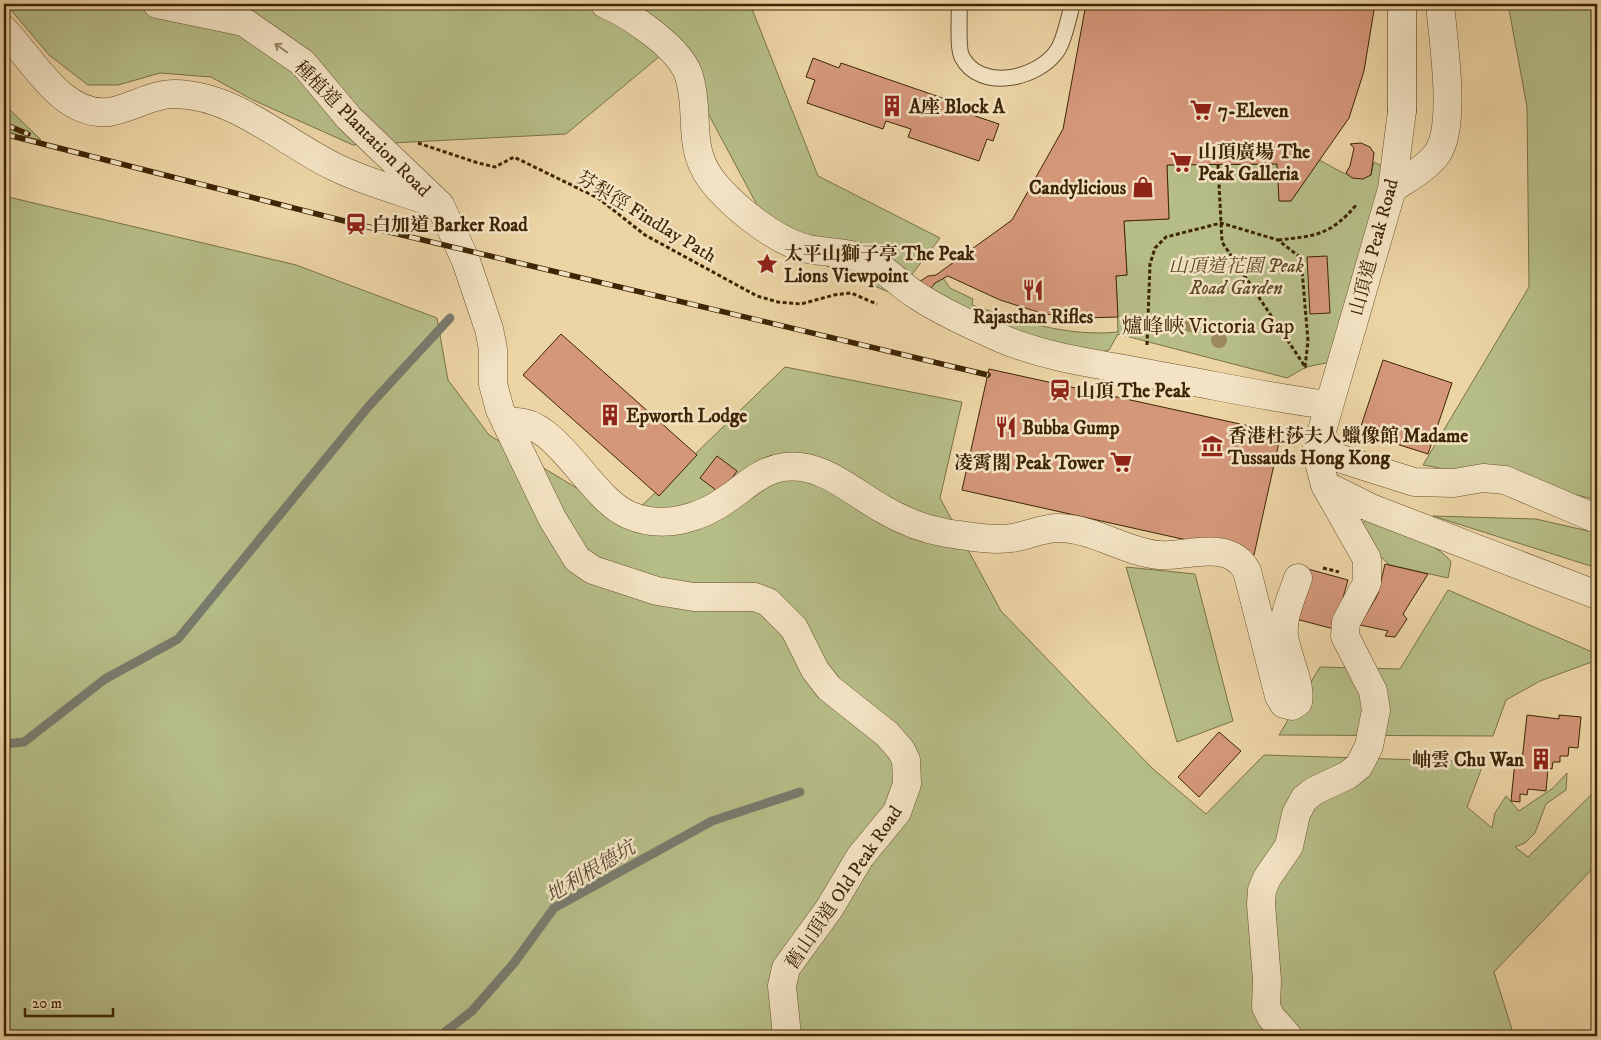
<svg xmlns="http://www.w3.org/2000/svg" width="1601" height="1040" viewBox="0 0 1601 1040" font-family="'IM FELL DW Pica','Noto Serif TC',serif">
	<rect width="100%" height="100%" fill="#ecd4a4"/>
	<filter id="stains"><feTurbulence type="fractalNoise" baseFrequency=".004" numOctaves="4"/><feColorMatrix values="0 0 0 0 .2 0 0 0 0 .09 0 0 0 0 .02 0 0 0 .5 -.17"/></filter>
	<radialGradient id="worn" r=".72"><stop offset=".6" stop-color="#630" stop-opacity="0"/><stop offset="1" stop-color="#630" stop-opacity=".3"/></radialGradient>
	<!-- green -->
	<path fill="#b6bd87" stroke="#7a7146" d="M 6,4 L 750,4 L 818,176 L 940,238 L 896,295 L 779,246 L 672,46 L 566,134 L 353,145 L 253,100 L 211,77 L 160,73 L 118,85 L 88,85 L 49,55 Z
		M 1508,4 L 1597,4 L 1597,500 L 1541,486 L 1423,465 L 1529,287 L 1527,107 Z
		M 4,104 L 41,140 L 4,132 Z
		M 1319,160 C 1336,168 1353,183 1371,175 L 1374,162 L 1388,169 L 1331,362 L 1306,367 L 1287,378 L 1118,334 L 1109,350 L 1098,353 L 1068,351 L 926,295 L 935,283 L 943,278 L 950,288 L 973,299 L 972,305 C 1020,321 1066,337 1118,332 L 1116,276 L 1127,275 L 1124,221 L 1169,219 L 1167,165 L 1277,164 L 1280,201 L 1291,201 Z
		M 4,196 L 296,265 L 437,318 L 448,380 L 489,435 L 628,519 L 785,367 L 962,402 L 940,498 L 1001,611 L 1152,768 L 1206,814 L 1264,755 L 1484,762 L 1467,807 L 1492,828 L 1495,813 L 1506,796 L 1519,811 L 1553,788 L 1567,773 L 1566,790 L 1546,804 L 1535,833 L 1525,843 L 1515,847 L 1528,857 L 1595,791 L 1597,792 L 1597,864 L 1494,972 L 1514,1036 L 4,1036 Z
		M 1433,516 L 1536,519 L 1597,533 L 1597,568 Z
		M 1365,520 C 1390,530 1437,541 1451,562 L 1448,578 L 1390,565 L 1381,557 L 1363,525 Z
		M 1126,567 L 1195,574 L 1233,721 L 1177,742 Z
		M 1448,590 L 1597,654 L 1597,660 L 1540,681 L 1506,700 L 1493,736 L 1279,735 L 1320,667 L 1400,669 Z"/>
	<g fill="none" stroke-linecap="round" stroke-linejoin="round">
		<!-- stream -->
		<path stroke="#797b6d" stroke-width="9" d="M 4,744 L 24,742 L 105,679 L 178,639 L 368,407 L 450,318
			M 440,1036 L 472,1011 L 514,963 L 554,908 L 712,821 L 800,792"/>
	</g>
	<!-- building -->
	<path fill="#d4977a" stroke="#3e2504" d="M 1086,4 L 1375,4 L 1364,71 L 1349,118 L 1291,201 L 1279,201 L 1277,164 L 1167,165 L 1169,219 L 1124,221 L 1127,275 L 1116,276 L 1118,317 L 1082,318 L 1044,314 L 1000,300 L 948,276 L 935,283 L 926,295 L 913,286 L 928,276 L 936,275 L 1012,220 L 1063,129 Z
		M 813,58 L 839,68 L 841,63 L 977,110 L 975,116 L 999,124 L 993,141 L 987,139 L 979,161 L 908,137 L 911,129 L 886,121 L 883,129 L 807,103 L 815,80 L 806,77 Z
		M 1361,143 L 1370,147 L 1374,153 L 1371,175 L 1363,179 L 1352,178 L 1346,173 L 1350,166 L 1354,148 L 1350,144 Z
		M 1327,256 L 1330,313 L 1310,314 L 1307,257 Z
		M 561,334 L 697,455 L 659,496 L 523,375 Z
		M 1383,360 L 1452,383 L 1428,454 L 1359,432 Z
		M 989,369 L 1281,433 L 1254,555 L 962,490 Z
		M 717,456 L 737,471 L 721,494 L 700,478 Z
		M 1385,564 L 1428,574 L 1403,614 L 1407,619 L 1395,637 L 1385,636 L 1388,631 L 1360,625 L 1378,594 Z
		M 1308,569 L 1348,580 L 1334,629 L 1296,619 Z
		M 1527,715 L 1559,719 L 1559,715 L 1581,717 L 1578,748 L 1569,747 L 1568,756 L 1560,756 L 1560,762 L 1553,762 L 1552,769 L 1548,768 L 1546,791 L 1528,789 L 1527,795 L 1520,794 L 1520,802 L 1511,801 L 1515,761 L 1522,761 Z
		M 1219,732 L 1241,751 L 1199,797 L 1178,777 Z"/>
	<g fill="none" stroke-linecap="round" stroke-linejoin="round">
		<!-- lane casing -->
		<g stroke="#6a512c" stroke-width="17">
			<path id="lane" d="M 959,4 C 960,16 957,48 962,57 C 980,92 1038,79 1057,51 C 1063,43 1070,15 1072,4"/>
		</g>
		<!-- street casing -->
		<g stroke="#6a512c" stroke-width="29">
			<path id="street" d="M 157,4 L 244,22 L 303,63 L 349,118 L 440,205 L 466,261 L 489,329 L 493,349 L 493,384 L 500,410 L 552,518 L 577,559 L 593,570 L 657,591 L 694,597 L 755,597 L 768,602 L 794,628 L 815,670 L 829,688 L 887,734 L 901,750 L 906,760 L 907,784 L 897,812 L 860,857 L 829,909 L 786,968 L 782,986 L 787,1036
				M 605,4 C 631,15 680,48 689,76 C 702,119 683,150 719,189 C 740,212 778,242 808,249 C 828,253 850,252 869,261 C 886,269 900,285 916,295 C 942,312 971,325 1000,338 C 1053,360 1101,364 1156,375 C 1214,385 1271,398 1328,405
				M 4,30 C 33,60 62,117 109,112 C 132,108 151,94 175,94 C 235,95 283,142 335,167 C 365,182 400,191 432,202
				M 1392,189 C 1406,179 1426,169 1437,154 C 1457,126 1443,40 1440,4
				M 506,423 C 554,411 587,497 629,515 C 664,530 702,518 730,497 C 747,485 762,470 784,467 C 821,462 851,491 881,508 C 901,520 923,529 946,533 C 967,536 991,541 1012,538 C 1028,536 1044,527 1060,528 C 1095,529 1125,552 1159,555 C 1188,557 1229,538 1247,571 L 1279,696 L 1284,704 L 1292,706 L 1298,702 C 1302,685 1286,655 1284,635 C 1282,617 1292,596 1298,578
				M 1316,451 L 1414,482 L 1454,483 L 1483,478 L 1505,480 L 1597,519
				M 1325,485 L 1371,508 L 1597,595
				M 1288,1036 L 1271,1017 L 1266,1007 L 1267,980 L 1261,904 L 1262,890 L 1267,878 L 1289,846 L 1296,814 L 1304,799 L 1314,791 L 1348,775 L 1359,766 L 1369,746 L 1376,710 L 1373,691 L 1345,636 L 1346,622 L 1367,583 L 1367,559 L 1325,485 L 1316,451 L 1392,189 L 1402,111"/>
		</g>
		<!-- secondary casing -->
		<g stroke="#3e2504" stroke-width="29">
			<path id="secondary" d="M 1402,4 L 1402,111"/>
		</g>
		<!-- path -->
		<path stroke="#3e2504" stroke-width="3" stroke-dasharray="4 2.5" stroke-linecap="butt" d="M 418,143 L 478,163 L 495,167 L 514,157 L 598,198 L 645,235 L 757,296 L 778,302 L 801,304 L 834,295 L 851,293 L 877,304
			M 1218,165 L 1222,242 L 1306,368
			M 1278,240 C 1316,236 1331,235 1357,204
			M 1147,345 L 1150,264 L 1155,248 L 1166,237 L 1221,223 L 1278,240 L 1301,258 L 1308,341 L 1305,367
			M 1323,568 L 1339,572"/>
		<!-- lane -->
		<use href="#lane" stroke="#f3e3c4" stroke-width="15"/>
		<!-- street -->
		<use href="#street" stroke="#f3e3c4" stroke-width="28"/>
		<!-- secondary -->
		<use href="#secondary" stroke="#f3e3c4" stroke-width="28"/>
		<!-- rail casing -->
		<g stroke="#3e2504" stroke-width="5.5">
			<path id="rail" d="M 4,124 L 28,134
				M 4,134 L 356,224 L 988,375"/>
		</g>
		<!-- rail -->
		<use href="#rail" stroke="#f3e3c4" stroke-width="4" stroke-dasharray="11" stroke-linecap="butt"/>
	</g>
	<!-- trees -->
	<g fill="#9d895e">
		<circle cx="1191" cy="324" r="8"/>
		<circle cx="1219" cy="340" r="8"/>
	</g>
	<!-- one-way arrows -->
	<defs><path id="oneway-shaft" d="M-6 0H5M1.5-3L5.5 0L1.5 3" fill="none" stroke-width="1.6" stroke-linecap="round" stroke-linejoin="round" transform="scale(1.25)"/></defs>
	<use stroke="#988464" href="#oneway-shaft" transform="translate(281 48) rotate(-145)"/>
	<!-- icons -->
	<defs>
		<g id="building-bare" transform="scale(1.725)"><path d="M-4-6H4V6H1V3H-1V6H-4ZM-2.5-4.3h1.7v1.8h-1.7ZM.8-4.3h1.7v1.8H.8ZM-2.5-1h1.7V.8h-1.7ZM.8-1h1.7V.8H.8Z" fill="#8f2418" stroke="#f3e3c4" stroke-width="2.5" paint-order="stroke"/></g>
		<g id="supermarket-bare" transform="scale(1.725)"><path d="M-6-5.5h2.5l.6 2H6L4.5 2H-2.5L-4.4-4H-6ZM-1.5 3.2a1.3 1.3 0 1 0 .1 0ZM3 3.2a1.3 1.3 0 1 0 .1 0Z" fill="#8f2418" stroke="#f3e3c4" stroke-width="2.5" paint-order="stroke"/></g>
		<g id="shop-bare" transform="scale(1.725)"><path d="M-5-2.5h2.3a2.7 3.5 0 0 1 5.4 0H5L5.5 6h-11ZM-1.5-2.5h3a1.5 2.3 0 0 0-3 0Z" fill="#8f2418" stroke="#f3e3c4" stroke-width="2.5" paint-order="stroke"/></g>
		<g id="station-bare" transform="scale(1.725)"><path d="M-3-6H3Q5-6 5-4V2Q5 4 3 4L4.5 6H3L1.5 4h-3L-3 6H-4.5L-3 4Q-5 4-5 2V-4Q-5-6-3-6ZM-3.5-4v3h7v-3ZM-3.5 1v1.5H-2V1ZM2 1v1.5H3.5V1Z" fill="#8f2418" stroke="#f3e3c4" stroke-width="2.5" paint-order="stroke"/></g>
		<g id="sight-bare" transform="scale(1.725)"><path d="M0-6L1.8-2.2L6-1.7L2.9 1.2L3.7 5.4L0 3.3L-3.7 5.4L-2.9 1.2L-6-1.7L-1.8-2.2Z" fill="#8f2418" stroke="#f3e3c4" stroke-width="2.5" paint-order="stroke"/></g>
		<g id="restaurant-bare" transform="scale(1.725)"><path d="M-5-6h1v4h1v-4h1v4h1v-4h1v5L-1.5 .5V6h-2V.5L-5-1ZM5-6V6H3V1.5H1.5Q1.5-4 5-6Z" fill="#8f2418" stroke="#f3e3c4" stroke-width="2.5" paint-order="stroke"/></g>
		<g id="museum-bare" transform="scale(1.725)"><path d="M0-6L6-3V-2H-6V-3ZM-5-1h2V3h-2ZM-1-1h2V3h-2ZM3-1h2V3H3ZM-6 4H6V6H-6Z" fill="#8f2418" stroke="#f3e3c4" stroke-width="2.5" paint-order="stroke"/></g>
	</defs>
	<g fill-rule="evenodd">
		<use href="#building-bare" x="892" y="106"/>
		<use href="#supermarket-bare" x="1201" y="110"/>
		<use href="#supermarket-bare" x="1181" y="162"/>
		<use href="#shop-bare" x="1143" y="187"/>
		<use href="#station-bare" x="356" y="224"/>
		<use href="#sight-bare" x="767" y="264"/>
		<use href="#restaurant-bare" x="1033" y="290"/>
		<use href="#station-bare" x="1060" y="390"/>
		<use href="#building-bare" x="610" y="415"/>
		<use href="#restaurant-bare" x="1006" y="427"/>
		<use href="#museum-bare" x="1212" y="446"/>
		<use href="#supermarket-bare" x="1121" y="462"/>
		<use href="#building-bare" x="1541" y="759"/>
	</g>
	<g text-anchor="middle" stroke-width="5" stroke-linejoin="round" paint-order="stroke">
		<!-- poi labels -->
		<g font-size="19" font-weight="bold" fill="#3e2504" stroke="#f3e3c4" text-anchor="start">
			<text x="909" y="113">A座 Block A</text>
			<text x="1218" y="117">7-Eleven</text>
			<text x="1198" y="158">山頂廣場 The<tspan x="1198" dy="22">Peak Galleria</tspan></text>
			<text x="1126" y="194" text-anchor="end">Candylicious</text>
			<text x="372" y="231">白加道 Barker Road</text>
			<text x="784" y="260">太平山獅子亭 The Peak<tspan x="784" dy="22">Lions Viewpoint</tspan></text>
			<text x="1033" y="323" text-anchor="middle">Rajasthan Rifles</text>
			<text x="1076" y="397">山頂 The Peak</text>
			<text x="626" y="422">Epworth Lodge</text>
			<text x="1022" y="434">Bubba Gump</text>
			<text x="1228" y="442">香港杜莎夫人蠟像館 Madame<tspan x="1228" dy="22">Tussauds Hong Kong</tspan></text>
			<text x="1104" y="469" text-anchor="end">凌霄閣 Peak Tower</text>
			<text x="1524" y="766" text-anchor="end">岫雲 Chu Wan</text>
		</g>
		<!-- street labels -->
		<g font-size="19" fill="#3e2504" stroke="#f3e3c4">
			<text transform="translate(363 128) rotate(45)" y="7">種植道 Plantation Road</text>
			<text transform="translate(647 216) rotate(31)" y="7">芬梨徑 Findlay Path</text>
			<text transform="translate(1373 247) rotate(-75)" y="7">山頂道 Peak Road</text>
			<text transform="translate(843 887) rotate(-56)" y="7">舊山頂道 Old Peak Road</text>
		</g>
		<!-- park labels -->
		<g font-size="19" font-style="italic" fill="#5c4b25" stroke="#f3e3c4">
			<text x="1236" y="272">山頂道花園 Peak<tspan x="1236" dy="22">Road Garden</tspan></text>
		</g>
		<!-- water labels -->
		<g font-size="20" font-style="italic" fill="#564930" stroke="#f3e3c4">
			<text transform="translate(590 871) rotate(-31)" y="7">地利根德坑</text>
		</g>
		<!-- quarter labels -->
		<g font-size="21" fill="#3e2504" stroke="#f3e3c4">
			<text x="1208" y="333">爐峰峽 Victoria Gap</text>
		</g>
	</g>
	<!-- margin -->
	<rect width="1601" height="1040" fill="none" stroke="#ecd4a4" stroke-width="20"/>
	<rect x="5" y="5" width="1591" height="1030" fill="none" stroke="#3e2504" stroke-width="2.5"/>
	<rect x="10" y="10" width="1581" height="1020" fill="none" stroke="#3e2504"/>
	<!-- scale -->
	<path d="M25 1008v8h88v-8" fill="none" stroke="#3e2504" stroke-width="2.5"/>
	<text x="32" y="1008" font-size="15" fill="#3e2504" stroke="#f3e3c4" stroke-width="4" paint-order="stroke">20 m</text>
	<rect width="100%" height="100%" filter="url(#stains)"/>
	<rect width="100%" height="100%" fill="url(#worn)"/>
</svg>
